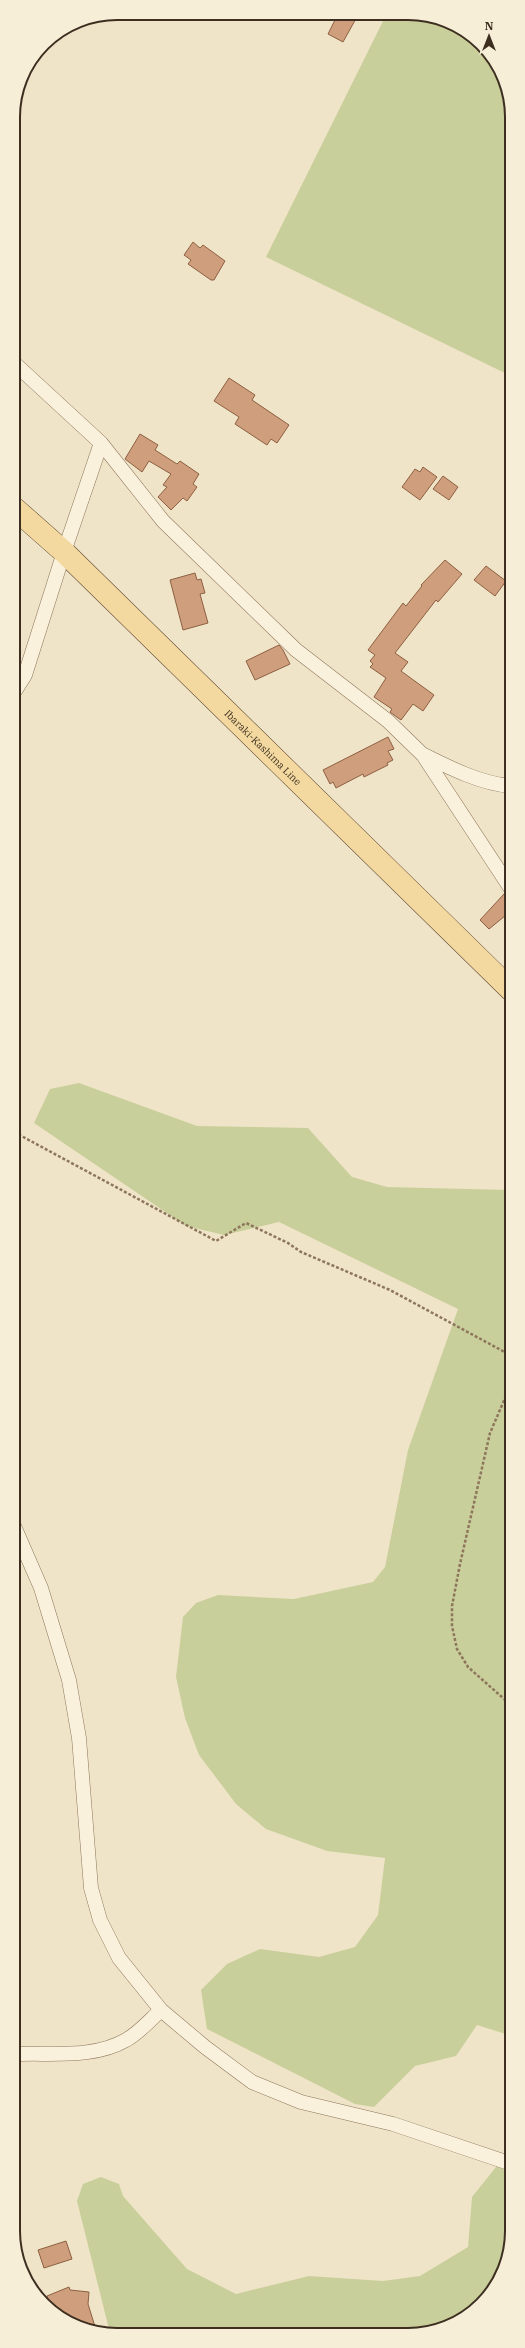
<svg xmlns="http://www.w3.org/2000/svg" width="525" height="2348" viewBox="0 0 525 2348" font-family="'IBM Plex Serif',serif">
	<rect width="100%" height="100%" fill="#f0e4c8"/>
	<!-- green -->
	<path fill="#c9cf9b" d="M 386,15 L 429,15 L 460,27 L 486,48 L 511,104 L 511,376 L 266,257 Z
		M 79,1083 L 197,1126 L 308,1128 L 352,1177 L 387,1187 L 511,1190 L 512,2036 L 477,2025 L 456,2056 L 415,2066 L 374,2107 L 355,2104 L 207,2029 L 201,1990 L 227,1964 L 260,1949 L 319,1957 L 355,1947 L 378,1915 L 385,1858 L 327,1851 L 266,1829 L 236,1804 L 199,1755 L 185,1718 L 176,1677 L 183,1617 L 196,1603 L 218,1595 L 294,1599 L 373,1582 L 385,1567 L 408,1450 L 458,1309 L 279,1222 L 224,1235 L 186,1226 L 34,1123 L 50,1089 Z
		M 512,2147 L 512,2238 L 504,2271 L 482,2304 L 454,2324 L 421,2334 L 110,2333 L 77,2201 L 83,2184 L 101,2177 L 119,2184 L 123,2196 L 187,2269 L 236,2294 L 309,2276 L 383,2281 L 420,2276 L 468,2247 L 472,2197 Z"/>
	<!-- building -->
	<path fill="#cf9f7d" stroke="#8d5f41" d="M 338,14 L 358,15 L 343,42 L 328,34 Z
		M 193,242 L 200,248 L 203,245 L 225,261 L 214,280 L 211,280 L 188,264 L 191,260 L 184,255 Z
		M 229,378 L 255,395 L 252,400 L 289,425 L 277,443 L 271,439 L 267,445 L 235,424 L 239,417 L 214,401 Z
		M 140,434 L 158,445 L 155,450 L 177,464 L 180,461 L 199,474 L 193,484 L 197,487 L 187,501 L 183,498 L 171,510 L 158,497 L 167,487 L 163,485 L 171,474 L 149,461 L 142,472 L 125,459 Z
		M 423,467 L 437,477 L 420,500 L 402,487 L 415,469 L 420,472 Z
		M 443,476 L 458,487 L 449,500 L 433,489 Z
		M 445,560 L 462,574 L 438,602 L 436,600 L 395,653 L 408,662 L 401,671 L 434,695 L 423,711 L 413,704 L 401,720 L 390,712 L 392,709 L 374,697 L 386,678 L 370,667 L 373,664 L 370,661 L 375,655 L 368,650 L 403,603 L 406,606 L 422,586 L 421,585 Z
		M 486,566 L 506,581 L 495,596 L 474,580 Z
		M 195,573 L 197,580 L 201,579 L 205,593 L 200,594 L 208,623 L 183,630 L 170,580 Z
		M 279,645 L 283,650 L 290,664 L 255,680 L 246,661 Z
		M 388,737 L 394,749 L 388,751 L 393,760 L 387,763 L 388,765 L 364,777 L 363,774 L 336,788 L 333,782 L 330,784 L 323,770 Z
		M 504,894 L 511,902 L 511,911 L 489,929 L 480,920 Z
		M 66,2241 L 72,2259 L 44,2268 L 38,2250 Z
		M 69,2287 L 70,2290 L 89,2292 L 88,2304 L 97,2333 L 65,2321 L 52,2311 L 47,2296 Z"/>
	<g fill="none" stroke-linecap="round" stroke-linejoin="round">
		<!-- street casing -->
		<g stroke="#8d765c" stroke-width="15">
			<path id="street" d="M 13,362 L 101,443 L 163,521 L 296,650 L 388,721 L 423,755 L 511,889
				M 13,694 L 25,675 L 64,552 L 101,443
				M 424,755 C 450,768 482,784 511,786
				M 14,1526 L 41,1588 L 69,1680 L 79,1738 L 91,1888 L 100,1920 L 119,1958 L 161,2010 L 205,2047 L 252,2082 L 301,2102 L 393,2124 L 512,2164
				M 14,2057 L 20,2054 C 55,2053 95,2058 126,2040 C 139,2033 150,2020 161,2010"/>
		</g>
		<!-- primary casing -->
		<g stroke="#5b4430" stroke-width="23">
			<g id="primary">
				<path id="s1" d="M 13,507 L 64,552 L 511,990"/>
			</g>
		</g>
		<!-- path -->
		<path stroke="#8d765c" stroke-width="2.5" stroke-dasharray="3 2" stroke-linecap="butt" d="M 14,1132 L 216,1241 L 246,1223 L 288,1243 L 301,1252 L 390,1290 L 512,1356
			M 512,1382 L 490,1433 L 460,1564 L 452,1606 L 452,1626 L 457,1649 L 468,1667 L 512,1706"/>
		<!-- street -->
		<use href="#street" stroke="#faf1dc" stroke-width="14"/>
		<!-- primary -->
		<use href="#primary" stroke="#f3d9a0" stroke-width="22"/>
	</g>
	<g text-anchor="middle" stroke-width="4" stroke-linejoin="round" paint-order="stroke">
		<!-- street labels -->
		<g font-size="10" fill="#3d2e20" stroke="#f7eed8">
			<text dy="4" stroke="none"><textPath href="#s1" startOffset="347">Ibaraki-Kashima Line</textPath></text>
		</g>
	</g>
	<!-- crop -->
	<path d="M0 0H525V2348H0ZM117 20H408A97 97 0 0 1 505 117V2231A97 97 0 0 1 408 2328H117A97 97 0 0 1 20 2231V117A97 97 0 0 1 117 20Z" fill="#f7eed8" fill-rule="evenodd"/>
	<path fill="none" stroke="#3d2e20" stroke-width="2" d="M117 20H408A97 97 0 0 1 505 117V2231A97 97 0 0 1 408 2328H117A97 97 0 0 1 20 2231V117A97 97 0 0 1 117 20Z"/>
	<!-- north arrow -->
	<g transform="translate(489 36)" stroke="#f7eed8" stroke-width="3" paint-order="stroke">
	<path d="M0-3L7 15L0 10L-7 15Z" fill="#3d2e20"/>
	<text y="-6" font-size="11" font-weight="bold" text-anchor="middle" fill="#3d2e20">N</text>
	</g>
</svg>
